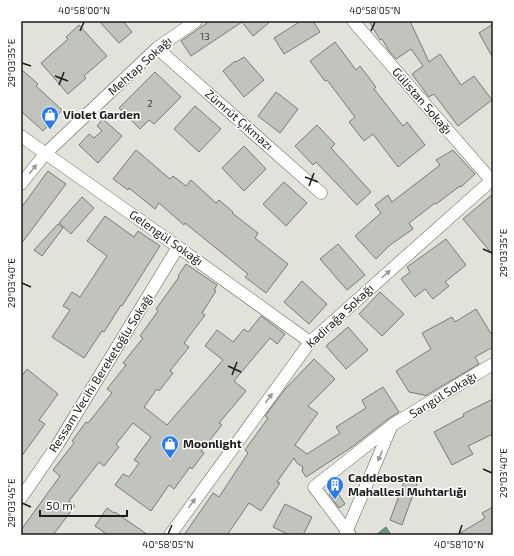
<svg xmlns="http://www.w3.org/2000/svg" width="514" height="556" viewBox="0 0 514 556" font-family="'Exo 2',sans-serif">
	<rect width="100%" height="100%" fill="#e3e2da"/>
	<!-- water -->
	<path fill="#709b86" stroke="#577565" d="M 386,527 L 391,535 L 376,535 Z"/>
	<!-- building -->
	<path fill="#c0c4bd" stroke="#777b75" d="M 99,21 L 123,21 L 132,32 L 119,43 Z
		M 210,21 L 271,21 L 253,36 L 242,22 L 191,56 L 181,41 Z
		M 301,21 L 313,21 L 320,32 L 284,54 L 274,38 Z
		M 369,21 L 410,21 L 429,62 L 440,54 L 461,85 L 474,76 L 492,100 L 458,126 L 434,94 L 429,97 L 412,74 L 423,66 L 411,49 L 396,59 L 389,51 L 382,39 L 380,40 Z
		M 493,24 L 493,58 L 479,33 Z
		M 79,25 L 107,56 L 84,76 L 86,78 L 68,94 L 41,63 L 68,39 L 66,37 Z
		M 335,42 L 356,70 L 360,66 L 376,87 L 374,89 L 403,126 L 407,122 L 425,145 L 398,167 L 373,134 L 364,141 L 349,122 L 355,117 L 327,80 L 325,81 L 310,61 Z
		M 244,57 L 264,80 L 244,97 L 223,71 L 235,61 L 236,62 Z
		M 21,69 L 38,84 L 36,86 L 62,110 L 43,131 L 21,111 Z
		M 155,72 L 181,97 L 154,124 L 149,120 L 140,129 L 119,108 Z
		M 276,92 L 298,109 L 280,133 L 258,116 Z
		M 195,106 L 221,129 L 199,152 L 174,129 Z
		M 103,119 L 122,136 L 98,163 L 79,145 L 89,134 L 94,138 L 102,131 L 97,126 Z
		M 317,125 L 335,144 L 331,148 L 371,192 L 357,205 L 316,162 L 313,165 L 295,146 Z
		M 244,146 L 266,169 L 244,191 L 222,168 Z
		M 136,150 L 170,179 L 173,176 L 186,186 L 191,180 L 216,203 L 219,200 L 233,212 L 232,213 L 258,233 L 255,238 L 288,264 L 266,293 L 245,277 L 248,274 L 185,223 L 184,225 L 159,203 L 155,209 L 129,188 L 128,190 L 113,179 Z
		M 453,150 L 475,174 L 461,187 L 460,186 L 436,204 L 435,203 L 409,223 L 413,229 L 390,245 L 376,259 L 355,236 L 381,213 L 375,205 L 388,195 L 392,202 L 440,165 L 436,160 Z
		M 48,171 L 66,184 L 21,244 L 21,208 Z
		M 284,182 L 307,203 L 286,226 L 263,204 Z
		M 493,194 L 493,255 L 463,219 Z
		M 82,197 L 94,208 L 71,234 L 59,223 Z
		M 105,216 L 134,237 L 138,231 L 160,246 L 122,306 L 121,305 L 104,332 L 102,331 L 84,358 L 52,337 L 70,310 L 63,306 L 72,292 L 80,297 L 107,256 L 87,241 Z
		M 58,224 L 63,228 L 42,256 L 34,250 Z
		M 446,239 L 466,265 L 445,282 L 449,286 L 433,299 L 425,289 L 415,297 L 401,279 L 410,272 L 407,267 Z
		M 338,244 L 365,275 L 347,290 L 320,259 Z
		M 186,264 L 217,285 L 214,290 L 216,291 L 202,313 L 205,315 L 184,343 L 189,347 L 170,371 L 173,373 L 159,391 L 157,389 L 144,407 L 167,425 L 223,360 L 205,346 L 217,330 L 233,342 L 244,329 L 248,332 L 261,316 L 285,334 L 277,344 L 270,338 L 234,381 L 246,391 L 219,423 L 222,425 L 201,451 L 204,453 L 192,469 L 190,467 L 174,489 L 169,485 L 151,511 L 115,485 L 123,474 L 129,477 L 139,463 L 134,460 L 151,437 L 133,423 L 116,444 L 119,447 L 104,466 L 99,462 L 69,501 L 75,506 L 53,535 L 21,535 L 21,530 L 60,476 L 53,470 L 74,443 L 72,441 L 86,422 L 88,423 L 112,393 L 107,389 L 126,365 L 123,363 L 143,338 L 140,336 L 158,311 L 156,309 L 179,277 L 178,276 Z
		M 302,281 L 327,304 L 309,324 L 284,302 Z
		M 380,292 L 404,314 L 382,336 L 359,314 Z
		M 476,309 L 493,337 L 493,347 L 475,357 L 479,364 L 425,396 L 424,395 L 409,392 L 396,371 L 431,349 L 422,333 L 452,317 L 455,322 Z
		M 348,327 L 368,350 L 346,369 L 326,346 Z
		M 314,359 L 335,379 L 308,406 L 318,413 L 295,445 L 307,454 L 340,433 L 336,427 L 366,408 L 362,400 L 383,387 L 399,412 L 388,419 L 352,447 L 306,477 L 302,471 L 303,467 L 297,463 L 294,458 L 277,482 L 280,483 L 261,511 L 249,503 L 227,535 L 184,535 L 213,493 L 219,497 L 248,453 L 245,450 L 268,418 L 265,416 L 286,388 Z
		M 27,369 L 58,394 L 39,420 L 45,424 L 21,457 L 21,377 Z
		M 493,399 L 493,434 L 468,446 L 473,454 L 452,465 L 434,432 L 464,416 L 463,414 Z
		M 407,474 L 419,478 L 402,525 L 390,520 Z
		M 336,490 L 345,504 L 339,508 L 329,494 Z
		M 285,504 L 312,517 L 303,535 L 289,535 L 273,527 Z
		M 493,507 L 493,535 L 457,535 L 485,518 L 482,513 Z
		M 107,508 L 114,513 L 115,512 L 148,535 L 108,535 L 95,526 Z"/>
	<g fill="none" stroke-linecap="round" stroke-linejoin="round">
		<!-- minor casing -->
		<g stroke="#5f5e57" stroke-width="13">
			<path id="minor" d="M 353,21 L 491,180
				M 157,48 L 321,193
				M 21,136 L 178,247 L 310,342
				M 21,184 L 45,154 L 157,48 L 196,21
				M 21,498 L 58,444 L 178,247
				M 170,535 L 310,342 L 493,179
				M 345,535 L 392,425 L 493,364
				M 350,535 L 314,487 L 390,427"/>
		</g>
		<!-- minor -->
		<use href="#minor" stroke="#fff" stroke-width="12"/>
	</g>
	<!-- one-way arrows -->
	<defs><path id="oneway-solid" d="M-6-.8H1V-3.2L6.5 0L1 3.2V.8H-6Z"/></defs>
	<g fill="#999898">
		<use href="#oneway-solid" transform="translate(33 169) rotate(-51)"/>
		<use href="#oneway-solid" transform="translate(386 274) rotate(-42)"/>
		<use href="#oneway-solid" transform="translate(269 398) rotate(-54)"/>
		<use href="#oneway-solid" transform="translate(380 456) rotate(113)"/>
		<use href="#oneway-solid" transform="translate(192 503) rotate(-54)"/>
	</g>
	<!-- ticks -->
	<path fill="none" stroke="#1c1b19" stroke-width="1.5" d="M 80,31 L 84,22M 371,31 L 375,22M 22,63 L 31,66M 55,76 L 68,81M 59,85 L 64,72M 305,177 L 318,182M 309,186 L 314,173M 483,249 L 492,253M 22,283 L 31,287M 228,366 L 241,372M 232,375 L 237,362M 483,469 L 492,473M 22,503 L 31,507M 168,534 L 172,525M 459,534 L 462,525"/>
	<!-- icons -->
	<defs>
		<g id="shop-pin" transform="scale(0.9)"><path d="M0 17L-7.5 6A9.5 9.5 0 1 1 7.5 6Z" fill="#297ae5" stroke="#fff"/><path d="M-5-2.5h2.3a2.7 3.5 0 0 1 5.4 0H5L5.5 6h-11ZM-1.5-2.5h3a1.5 2.3 0 0 0-3 0Z" fill="#fff"/></g>
		<g id="building-pin" transform="scale(0.9)"><path d="M0 17L-7.5 6A9.5 9.5 0 1 1 7.5 6Z" fill="#297ae5" stroke="#fff"/><path d="M-4-6H4V6H1V3H-1V6H-4ZM-2.5-4.3h1.7v1.8h-1.7ZM.8-4.3h1.7v1.8H.8ZM-2.5-1h1.7V.8h-1.7ZM.8-1h1.7V.8H.8Z" fill="#fff"/></g>
	</defs>
	<g fill-rule="evenodd">
		<use href="#shop-pin" x="50" y="115"/>
		<use href="#shop-pin" x="170" y="444"/>
		<use href="#building-pin" x="335" y="485"/>
	</g>
	<g text-anchor="middle" stroke-width="3" stroke-linejoin="round" paint-order="stroke">
		<!-- number labels -->
		<g font-size="10" fill="#454542">
			<text x="205" y="40">13</text>
			<text x="150" y="107">2</text>
		</g>
		<!-- street labels -->
		<g font-size="12" fill="#1c1b19" stroke="#fff">
			<text transform="translate(140 66) rotate(-42)" y="4">Mehtap Sokağı</text>
			<text transform="translate(422 101) rotate(49)" y="4">Gülistan Sokağı</text>
			<text transform="translate(239 120) rotate(41)" y="4">Zümrüt Çıkmazı</text>
			<text transform="translate(166 238) rotate(35)" y="4">Gelengül Sokağı</text>
			<text transform="translate(340 316) rotate(-43)" y="4">Kadirağa Sokağı</text>
			<text transform="translate(101 373) rotate(-58)" y="4">Ressam Vecihi Bereketoğlu Sokağı</text>
			<text transform="translate(443 395) rotate(-32)" y="4">Sarıgül Sokağı</text>
		</g>
		<!-- poi labels -->
		<g font-size="12" font-weight="bold" fill="#1c1b19" stroke="#fff" text-anchor="start">
			<text x="63" y="119">Violet Garden</text>
			<text x="183" y="448">Moonlight</text>
			<text x="348" y="482">Caddebostan<tspan x="348" dy="14">Mahallesi Muhtarlığı</tspan></text>
		</g>
	</g>
	<!-- border -->
	<rect width="514" height="556" fill="none" stroke="#ffffff" stroke-width="44"/>
	<!-- scale -->
	<path d="M40 510v6h87v-6" fill="none" stroke="#1c1b19" stroke-width="2"/>
	<text x="46" y="510" font-size="12" fill="#1c1b19" stroke="#ffffff" stroke-width="3" paint-order="stroke">50 m</text>
	<rect x="22" y="22" width="470" height="512" fill="none" stroke="#1c1b19" stroke-width="1.5"/>
	<g font-size="10" text-anchor="middle" fill="#1c1b19">
		<text x="84" y="14">40°58'00"N</text>
		<text x="375" y="14">40°58'05"N</text>
		<text transform="translate(11 63) rotate(-90)" y="4">29°03'35"E</text>
		<text transform="translate(503 253) rotate(-90)" y="4">29°03'35"E</text>
		<text transform="translate(11 283) rotate(-90)" y="4">29°03'40"E</text>
		<text transform="translate(503 473) rotate(-90)" y="4">29°03'40"E</text>
		<text transform="translate(11 503) rotate(-90)" y="4">29°03'45"E</text>
		<text x="168" y="548">40°58'05"N</text>
		<text x="459" y="548">40°58'10"N</text>
	</g>
</svg>
